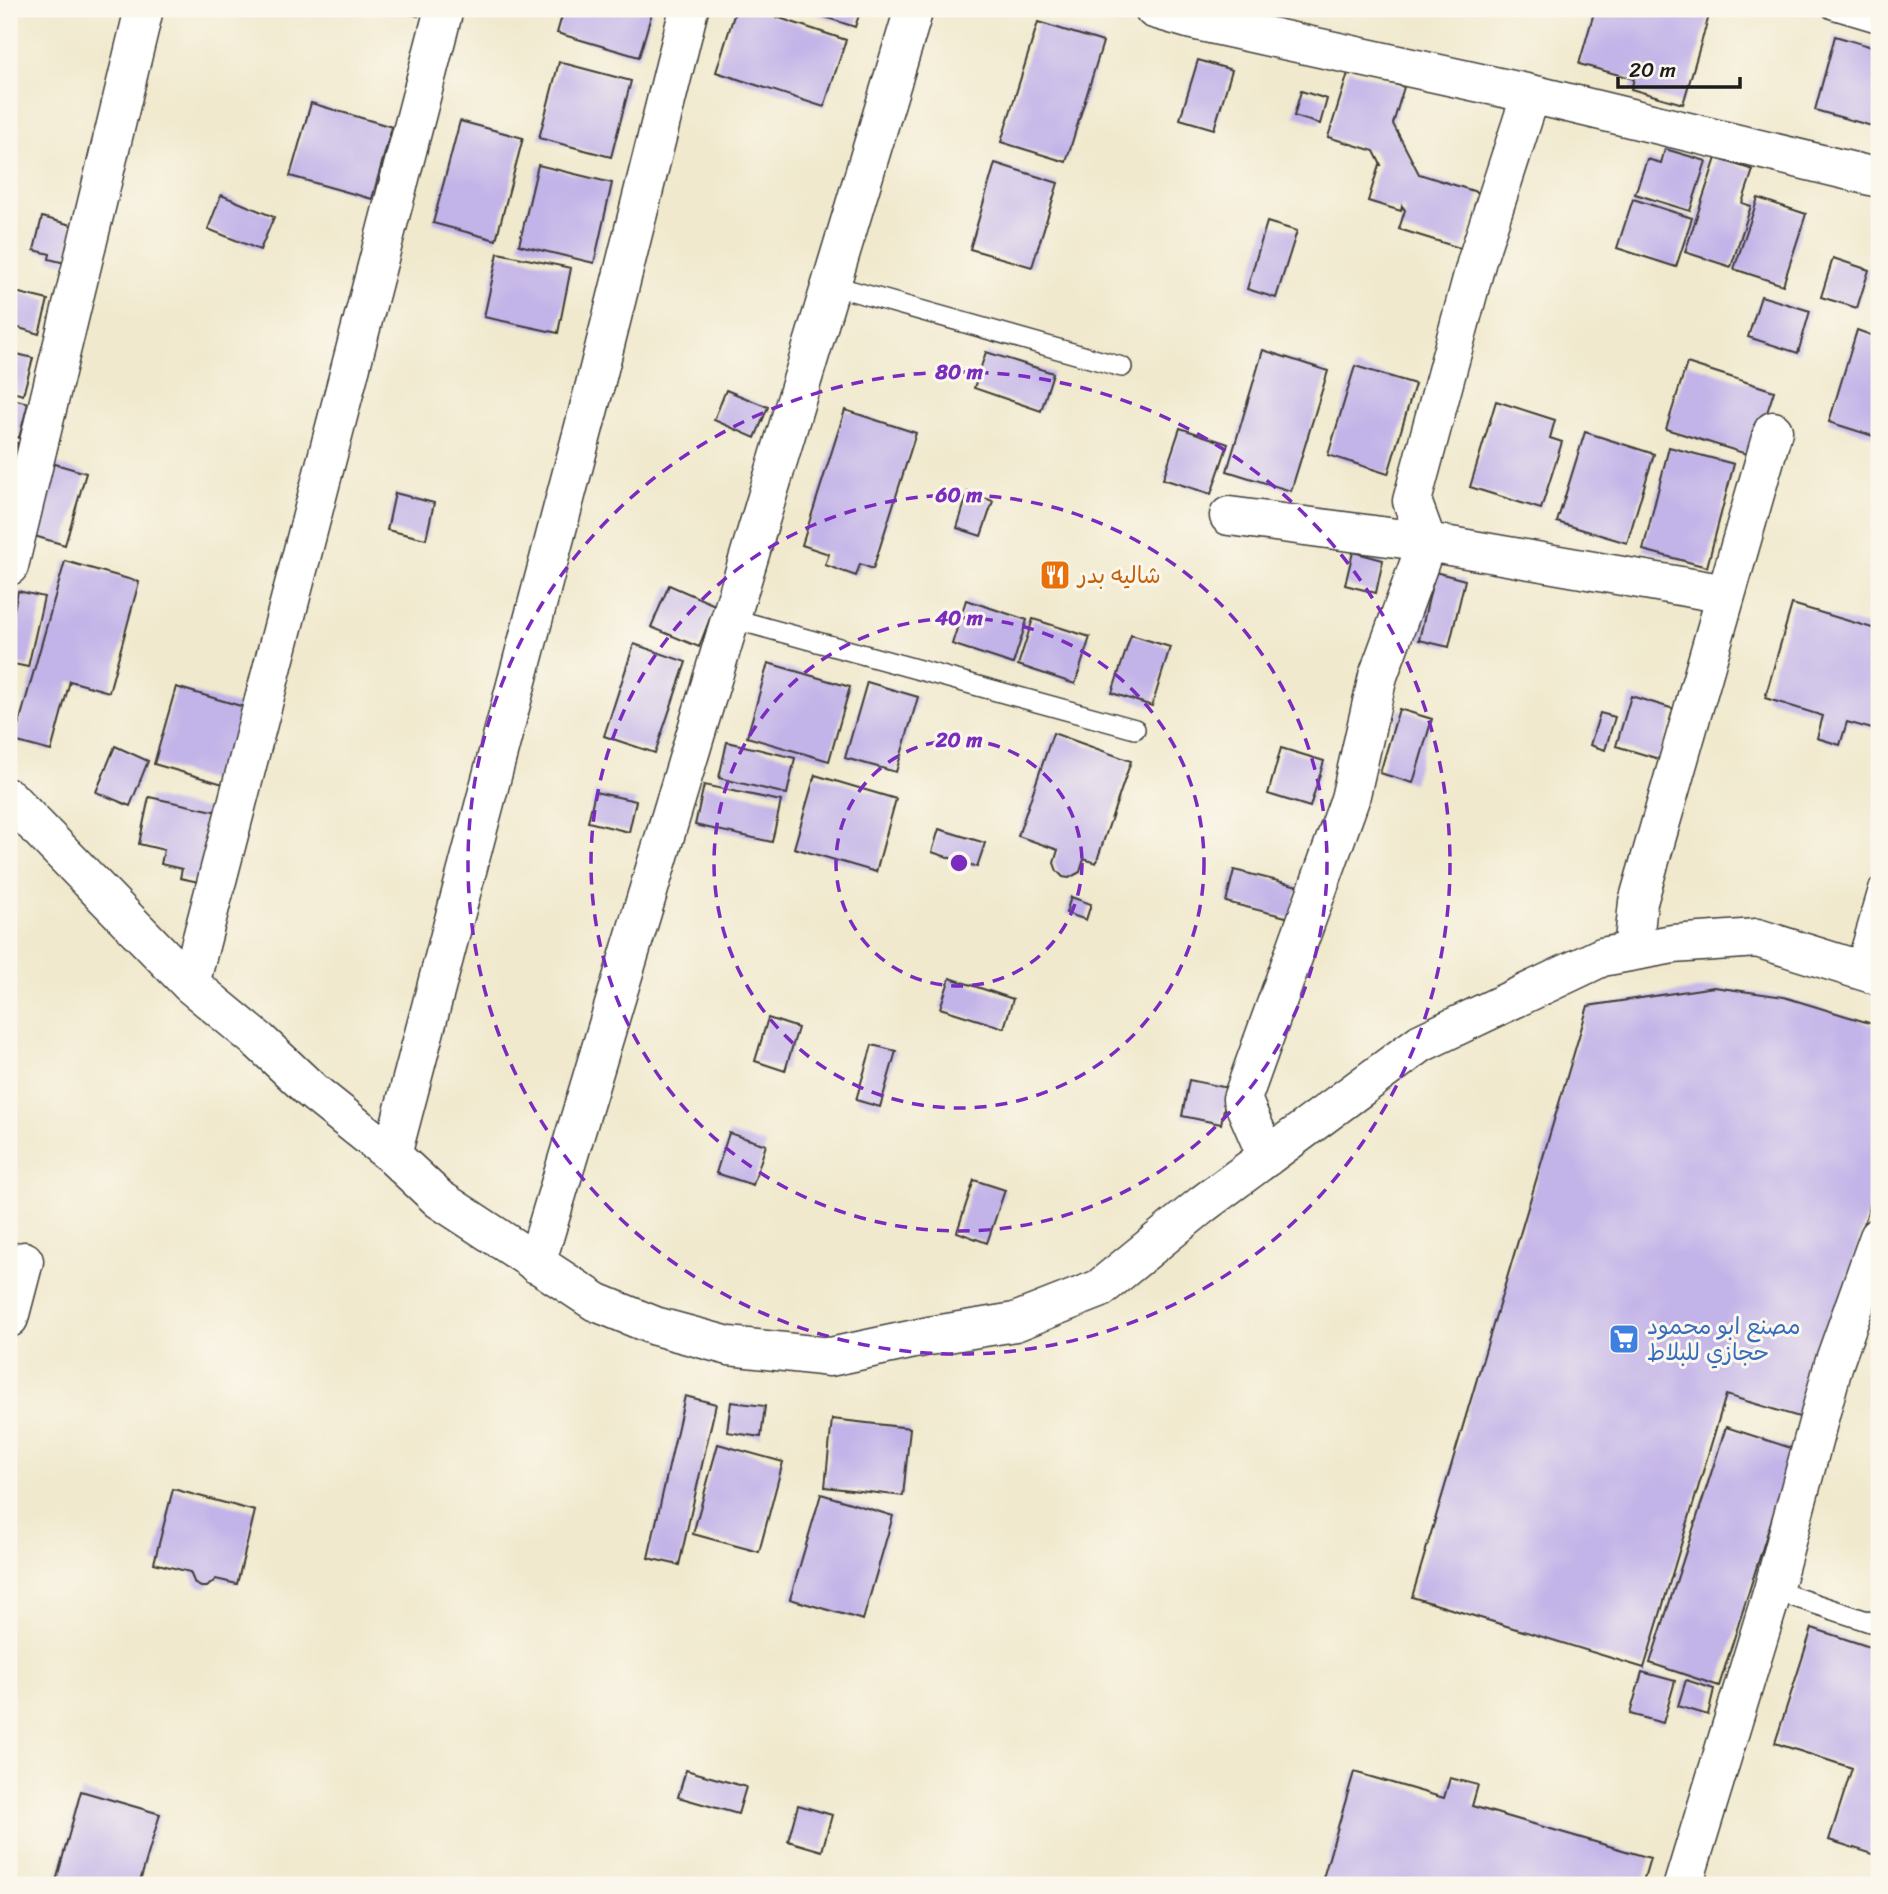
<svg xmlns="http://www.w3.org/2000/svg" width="1888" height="1894" viewBox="0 0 1888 1894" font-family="Sriracha,'Playpen Sans Arabic',sans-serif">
	<rect width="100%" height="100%" fill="#fbf7ec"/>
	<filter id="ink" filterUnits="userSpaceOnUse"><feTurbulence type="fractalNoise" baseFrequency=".0143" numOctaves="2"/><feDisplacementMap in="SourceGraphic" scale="14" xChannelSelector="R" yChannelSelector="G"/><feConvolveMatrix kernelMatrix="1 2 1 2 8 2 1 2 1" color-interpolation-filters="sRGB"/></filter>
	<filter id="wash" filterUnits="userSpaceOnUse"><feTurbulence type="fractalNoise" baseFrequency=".00686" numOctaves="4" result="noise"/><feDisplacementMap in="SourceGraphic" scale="28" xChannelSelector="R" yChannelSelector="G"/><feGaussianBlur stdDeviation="1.57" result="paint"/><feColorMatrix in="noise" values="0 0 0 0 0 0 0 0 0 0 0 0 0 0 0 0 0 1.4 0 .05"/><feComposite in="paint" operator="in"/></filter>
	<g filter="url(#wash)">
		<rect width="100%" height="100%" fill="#f0e9cd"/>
		<g id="blocks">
			<!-- building -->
			<path fill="#c2b3e8" d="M 394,9 L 420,9 L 418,16 Z
				M 564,9 L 653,9 L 639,57 L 557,33 Z
				M 736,9 L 752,9 L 846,40 L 824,107 L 716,72 Z
				M 801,9 L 861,9 L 855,27 Z
				M 1595,9 L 1711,9 L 1683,104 L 1631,89 L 1634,79 L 1579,64 Z
				M 1038,22 L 1103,42 L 1066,162 L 1001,142 Z
				M 1835,36 L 1879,49 L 1879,128 L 1815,110 Z
				M 1198,60 L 1232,70 L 1214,129 L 1180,119 Z
				M 559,62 L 631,81 L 611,157 L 539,138 Z
				M 1349,70 L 1404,87 L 1393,124 L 1419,174 L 1480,193 L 1463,249 L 1399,229 L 1405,210 L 1402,206 L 1401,211 L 1368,201 L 1379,165 L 1381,165 L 1374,151 L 1328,137 Z
				M 1301,91 L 1327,99 L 1320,124 L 1294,116 Z
				M 311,103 L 392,127 L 372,199 L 290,176 Z
				M 460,121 L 523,138 L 496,240 L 433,223 Z
				M 1665,149 L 1706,161 L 1690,211 L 1635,194 L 1647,159 L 1661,163 Z
				M 1716,158 L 1753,170 L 1742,203 L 1751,206 L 1731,267 L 1685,252 Z
				M 995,163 L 1058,183 L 1032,267 L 970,249 Z
				M 538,165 L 612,183 L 594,263 L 519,245 Z
				M 221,195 L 274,217 L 260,250 L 208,229 Z
				M 1758,198 L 1806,214 L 1783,285 L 1734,269 Z
				M 1633,199 L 1692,218 L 1676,267 L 1617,248 Z
				M 42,217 L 75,226 L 65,263 L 49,259 L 50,254 L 34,250 Z
				M 1267,222 L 1297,231 L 1276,298 L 1247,289 Z
				M 498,253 L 571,268 L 558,333 L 484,317 Z
				M 1833,258 L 1869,270 L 1857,308 L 1821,297 Z
				M 11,291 L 48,300 L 39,334 L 9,325 L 9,302 Z
				M 1761,296 L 1810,311 L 1798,353 L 1748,337 Z
				M 1857,330 L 1879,338 L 1879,438 L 1829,422 Z
				M 1263,350 L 1328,371 L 1291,491 L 1227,471 Z
				M 9,352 L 33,358 L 23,395 L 9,391 Z
				M 986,352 L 1053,373 L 1041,411 L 974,388 Z
				M 1687,363 L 1774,391 L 1753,456 L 1666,429 Z
				M 1355,366 L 1415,384 L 1388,474 L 1328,455 Z
				M 726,390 L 768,407 L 755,438 L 714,420 Z
				M 9,398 L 28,403 L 19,438 L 9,435 Z
				M 1496,401 L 1555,420 L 1550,438 L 1562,442 L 1541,509 L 1470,487 Z
				M 845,410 L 916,433 L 873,569 L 860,564 L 856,576 L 825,565 L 829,554 L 802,545 Z
				M 1180,428 L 1228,444 L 1211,494 L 1163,479 Z
				M 1585,432 L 1654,454 L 1627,543 L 1557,522 Z
				M 9,441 L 17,443 L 10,472 L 9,472 Z
				M 1669,447 L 1734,464 L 1707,567 L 1643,550 Z
				M 52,463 L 86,473 L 65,545 L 31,535 Z
				M 968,492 L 993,501 L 981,536 L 957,528 Z
				M 395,493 L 434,503 L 426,539 L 387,530 Z
				M 1353,552 L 1383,560 L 1376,593 L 1345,585 Z
				M 65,561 L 139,582 L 109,692 L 70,681 L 51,751 L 14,741 Z
				M 1435,572 L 1465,580 L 1449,647 L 1419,640 Z
				M 669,585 L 715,605 L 699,647 L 651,627 Z
				M 18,591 L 44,597 L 28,667 L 9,663 L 9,633 Z
				M 966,600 L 1027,620 L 1013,664 L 952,644 Z
				M 1792,604 L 1879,630 L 1879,731 L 1847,722 L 1840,745 L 1817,738 L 1823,716 L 1765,698 Z
				M 1033,619 L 1090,637 L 1075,684 L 1018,665 Z
				M 1131,635 L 1170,647 L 1152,706 L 1112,693 Z
				M 634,644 L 686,662 L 655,753 L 604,736 Z
				M 768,663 L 850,687 L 829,761 L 747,737 Z
				M 867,682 L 918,697 L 896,772 L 845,758 Z
				M 176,687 L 251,709 L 230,786 L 154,764 Z
				M 1631,696 L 1674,709 L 1659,759 L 1616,746 Z
				M 1399,709 L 1432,719 L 1413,783 L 1380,773 Z
				M 1600,713 L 1615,717 L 1605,750 L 1590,745 Z
				M 1053,733 L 1131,761 L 1096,863 L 1084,859 L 1080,872 L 1069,878 L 1063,877 L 1057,871 L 1054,863 L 1058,850 L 1018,836 Z
				M 727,742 L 795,758 L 787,794 L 719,778 Z
				M 115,746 L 148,761 L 130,806 L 96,792 Z
				M 1281,748 L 1324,761 L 1310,807 L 1268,794 Z
				M 815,775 L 896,799 L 876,872 L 794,848 Z
				M 704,785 L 781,801 L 772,842 L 695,825 Z
				M 595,792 L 636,801 L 629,832 L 588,822 Z
				M 149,797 L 223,813 L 208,884 L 180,878 L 182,869 L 161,864 L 164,850 L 139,844 Z
				M 939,829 L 985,843 L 977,867 L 932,852 Z
				M 1234,870 L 1298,886 L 1290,918 L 1226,902 Z
				M 1071,897 L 1091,904 L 1086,920 L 1066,913 Z
				M 950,978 L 1013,999 L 1004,1028 L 940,1008 Z
				M 1714,987 L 1784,997 L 1879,1026 L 1879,1174 L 1806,1419 L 1726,1395 L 1644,1668 L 1412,1597 L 1588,1006 Z
				M 768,1018 L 798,1028 L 785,1071 L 755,1061 Z
				M 872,1045 L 896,1051 L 880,1107 L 856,1100 Z
				M 1189,1080 L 1228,1088 L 1221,1124 L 1182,1116 Z
				M 729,1133 L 766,1145 L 753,1185 L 716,1173 Z
				M 974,1180 L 1005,1190 L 987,1243 L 957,1232 Z
				M 685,1396 L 716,1404 L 679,1565 L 648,1558 Z
				M 731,1402 L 765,1406 L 761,1437 L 727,1432 Z
				M 832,1419 L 910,1428 L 903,1496 L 825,1487 Z
				M 1726,1427 L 1794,1449 L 1719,1686 L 1650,1663 Z
				M 718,1444 L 783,1462 L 759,1552 L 693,1534 Z
				M 173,1489 L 255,1511 L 237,1584 L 216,1579 L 207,1587 L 201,1587 L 195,1584 L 190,1572 L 154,1563 Z
				M 821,1494 L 893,1516 L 863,1620 L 790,1599 Z
				M 1812,1628 L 1879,1650 L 1879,1856 L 1829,1840 L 1852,1768 L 1775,1743 Z
				M 1642,1672 L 1675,1681 L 1663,1723 L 1630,1714 Z
				M 1686,1680 L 1714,1689 L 1708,1715 L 1678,1706 Z
				M 686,1770 L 746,1787 L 738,1814 L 678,1797 Z
				M 1354,1772 L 1444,1798 L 1450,1778 L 1478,1785 L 1472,1806 L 1650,1858 L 1642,1885 L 1321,1885 Z
				M 81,1791 L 160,1814 L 139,1885 L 55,1885 Z
				M 798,1805 L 832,1815 L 822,1851 L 788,1841 Z"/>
		</g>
	</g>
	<g filter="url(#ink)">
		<use href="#blocks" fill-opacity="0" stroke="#3c3b37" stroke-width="2"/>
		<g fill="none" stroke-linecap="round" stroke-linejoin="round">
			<!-- lane casing -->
			<g stroke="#3c3b37" stroke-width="22">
				<path id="lane" d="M 1832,9 L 1879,23
					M 831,285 L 1122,367
					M 730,618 L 1135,729
					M 1855,968 L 1879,887
					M 1773,1590 L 1879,1625"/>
			</g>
			<!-- street casing -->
			<g stroke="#3c3b37" stroke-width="41">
				<path id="street" d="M 1154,9 L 1192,20 L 1531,94 L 1477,260 L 1412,501 L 1427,542 L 1378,676 L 1350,799 L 1242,1099 L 1267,1157
					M 1531,94 L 1879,178
					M 1229,516 L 1427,542 L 1726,594
					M 9,566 L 144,9
					M 9,798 L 190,984 L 259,1041 L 312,1091 L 392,1155 L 439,1199 L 596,1302 L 655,1326 L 729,1346 L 830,1357 L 929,1336 L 1015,1322 L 1099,1289 L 1203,1204 L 1421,1043 L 1602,957 L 1673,944 L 1757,938 L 1879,976
					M 1633,951 L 1638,902 L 1773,431
					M 190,984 L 444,9
					M 392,1155 L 594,389 L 689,9
					M 536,1264 L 914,9
					M 9,1318 L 24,1261
					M 1683,1885 L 1773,1590 L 1834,1363 L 1879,1237"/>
			</g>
			<!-- lane -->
			<use href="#lane" stroke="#fff" stroke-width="19"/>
			<!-- street -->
			<use href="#street" stroke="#fff" stroke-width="38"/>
		</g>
	</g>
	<!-- distance rings -->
	<g fill="none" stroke="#7b2cbf" stroke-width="3.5" stroke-dasharray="12 9">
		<circle cx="959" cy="863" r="123"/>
		<circle cx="959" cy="863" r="245"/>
		<circle cx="959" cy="863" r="368"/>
		<circle cx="959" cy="863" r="491"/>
	</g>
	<!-- icons -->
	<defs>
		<g id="restaurant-square" transform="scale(1.575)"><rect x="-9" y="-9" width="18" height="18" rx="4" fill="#e8710a" stroke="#fbf7ec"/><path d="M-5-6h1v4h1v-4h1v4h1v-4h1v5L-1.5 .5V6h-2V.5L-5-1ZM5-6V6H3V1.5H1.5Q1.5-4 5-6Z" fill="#fff"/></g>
		<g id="supermarket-square" transform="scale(1.575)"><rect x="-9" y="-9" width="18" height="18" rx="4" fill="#3f7fe0" stroke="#fbf7ec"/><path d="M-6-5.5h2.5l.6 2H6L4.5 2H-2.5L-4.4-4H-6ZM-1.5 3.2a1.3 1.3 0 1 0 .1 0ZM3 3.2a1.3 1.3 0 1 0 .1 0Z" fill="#fff"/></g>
	</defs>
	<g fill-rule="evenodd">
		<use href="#restaurant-square" x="1055" y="575"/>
		<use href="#supermarket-square" x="1624" y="1339"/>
	</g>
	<g text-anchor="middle" stroke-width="6" stroke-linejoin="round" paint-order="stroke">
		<!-- food labels -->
		<g font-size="23" fill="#c56008" stroke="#fbf7ec" text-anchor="start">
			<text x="1078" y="583">شاليه بدر</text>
		</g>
		<!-- shop labels -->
		<g font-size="23" fill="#366cbe" stroke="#fbf7ec" text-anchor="start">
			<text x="1647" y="1334">مصنع ابو محمود<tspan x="1647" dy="26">حجازي للبلاط</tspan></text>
		</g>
	</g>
	<circle cx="959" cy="863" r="10" fill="#7b2cbf" stroke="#fbf7ec" stroke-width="3.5"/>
	<g font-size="21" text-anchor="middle" font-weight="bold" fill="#7b2cbf" stroke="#fbf7ec" stroke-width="6" stroke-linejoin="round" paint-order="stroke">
		<text x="959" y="379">80 m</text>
		<text x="959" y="502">60 m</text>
		<text x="959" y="625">40 m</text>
		<text x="959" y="747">20 m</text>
	</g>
	<!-- margin -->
	<rect width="1888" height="1894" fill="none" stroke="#fbf7ec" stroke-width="35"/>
	<!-- scale -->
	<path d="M1618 77v10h122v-10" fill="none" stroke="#1c1c1c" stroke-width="3.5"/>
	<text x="1629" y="77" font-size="21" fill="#1c1c1c" stroke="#fbf7ec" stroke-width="5" paint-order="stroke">20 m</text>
</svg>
